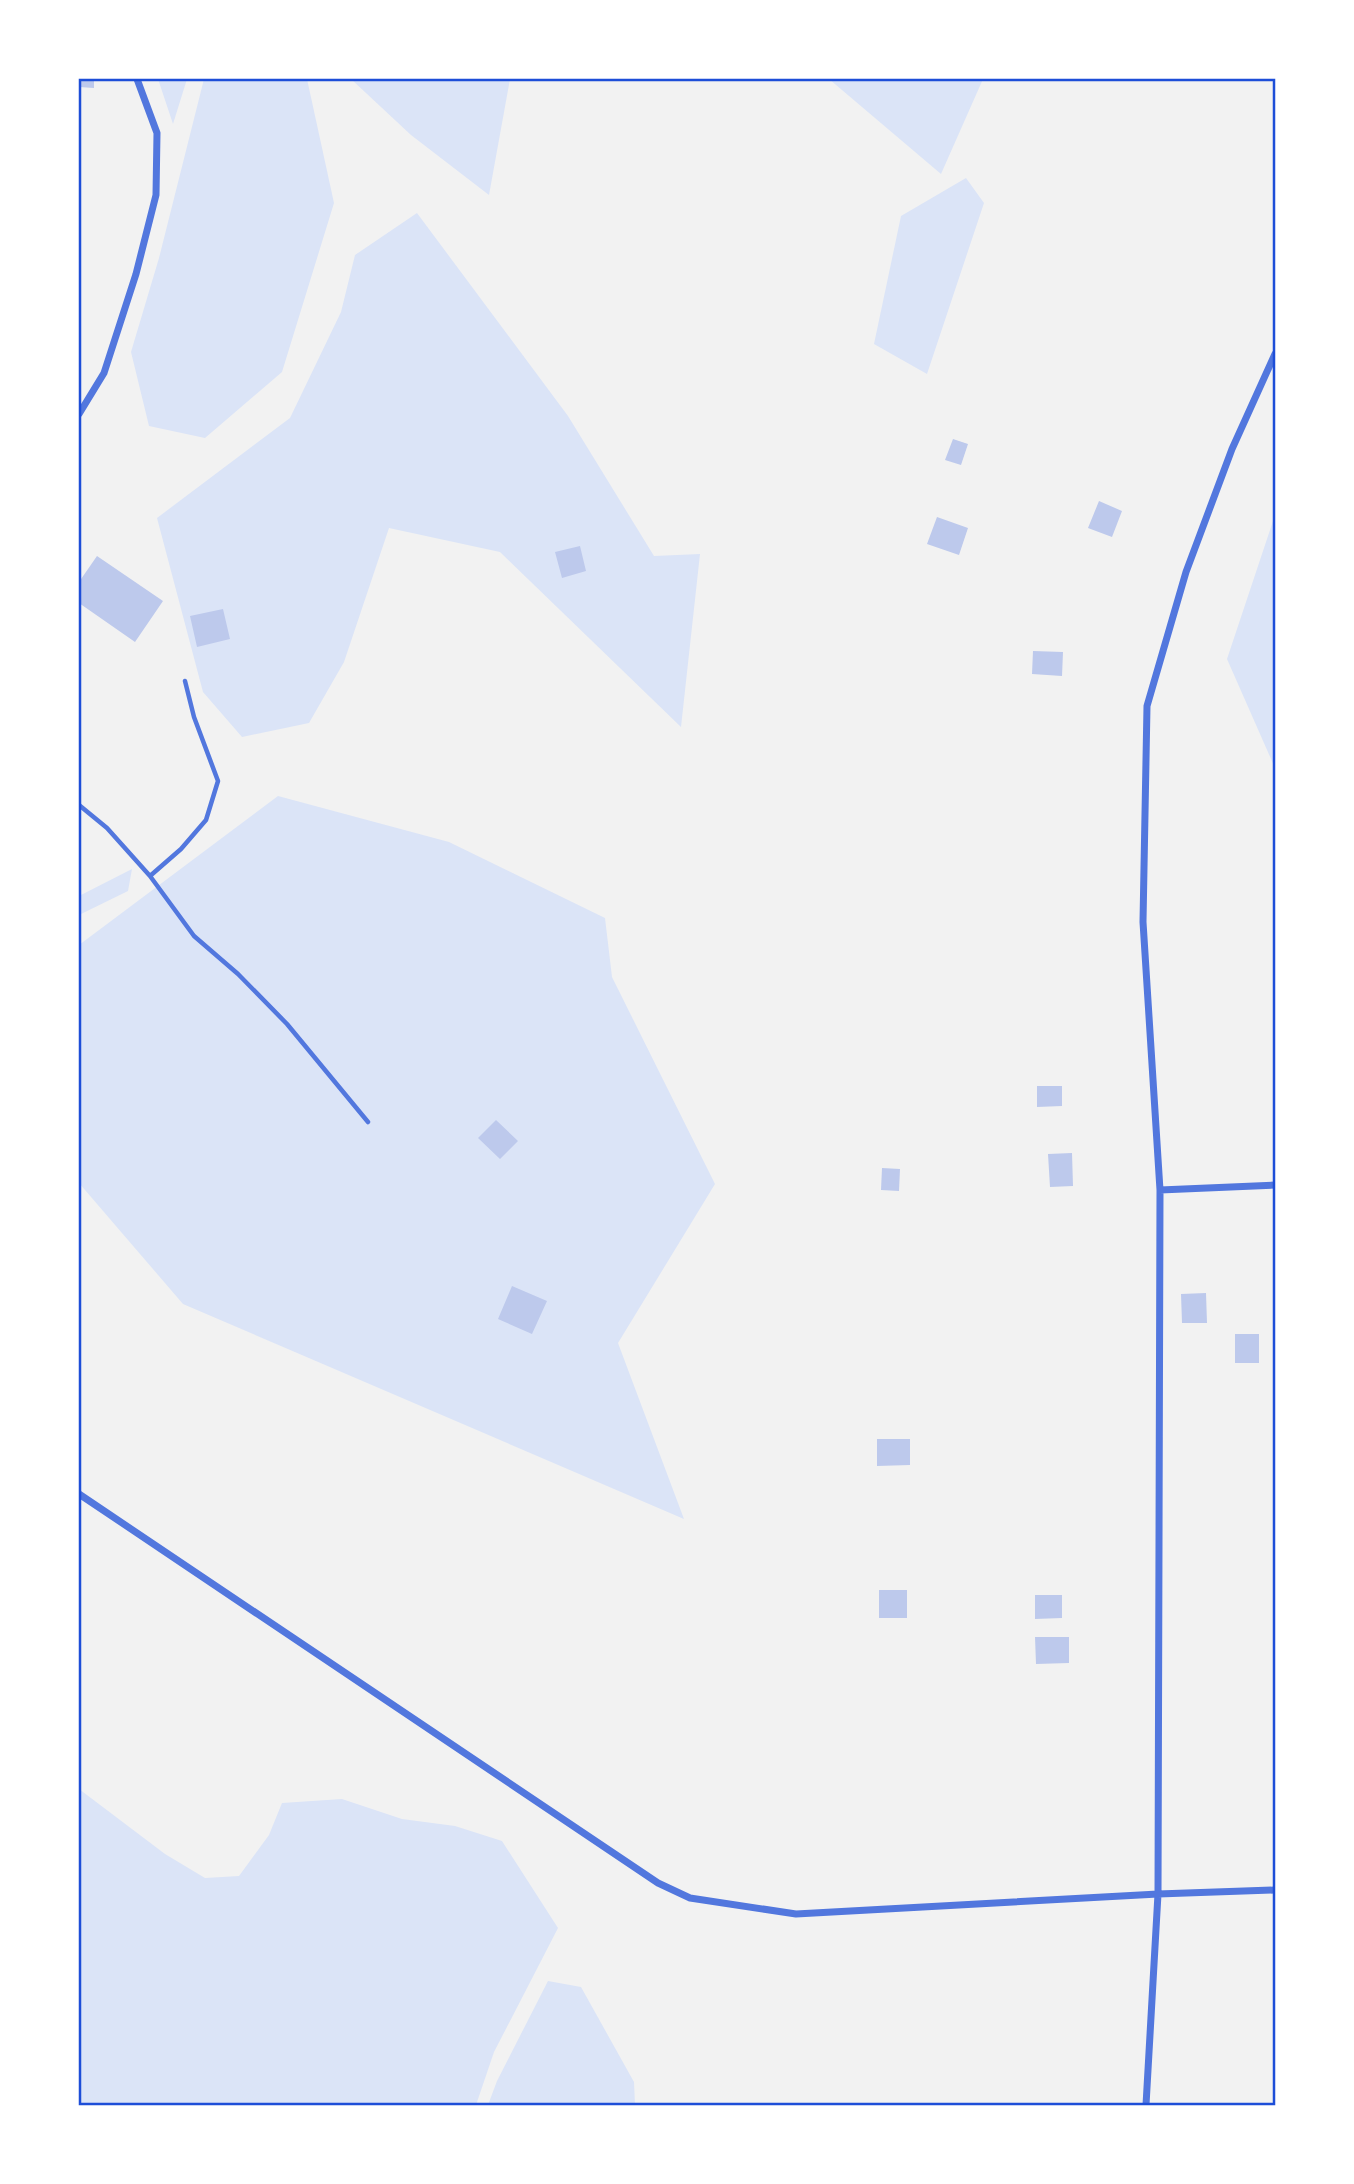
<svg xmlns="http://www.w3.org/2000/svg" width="1354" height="2184" viewBox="0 0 1354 2184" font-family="'PT Sans Narrow',sans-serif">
	<rect width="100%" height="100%" fill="#f2f2f2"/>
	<!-- green -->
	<path fill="#dbe4f7" d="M 158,79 L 187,79 L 173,124 Z
		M 204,79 L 307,79 L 334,203 L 282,372 L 205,438 L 149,426 L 131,352 L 159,258 Z
		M 351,79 L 510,79 L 489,195 L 411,135 Z
		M 829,79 L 983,79 L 941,174 Z
		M 966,178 L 984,203 L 927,374 L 874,344 L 901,216 Z
		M 417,213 L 568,416 L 654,556 L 700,554 L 681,727 L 500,552 L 389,528 L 344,662 L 309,723 L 242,737 L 203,692 L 157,518 L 290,418 L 341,312 L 355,255 Z
		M 1275,515 L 1275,768 L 1227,659 Z
		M 278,796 L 449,842 L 605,918 L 612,977 L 715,1184 L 618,1343 L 684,1519 L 183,1304 L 79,1183 L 79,945 Z
		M 132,869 L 128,891 L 79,915 L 79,896 Z
		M 79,1789 L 165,1854 L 205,1878 L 239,1876 L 269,1835 L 282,1803 L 342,1799 L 402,1819 L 455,1826 L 502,1841 L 558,1928 L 494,2052 L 476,2105 L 79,2105 Z
		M 548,1981 L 581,1987 L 634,2082 L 635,2105 L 488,2105 L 497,2081 Z"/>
	<!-- building -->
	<path fill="#bdc9ec" d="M 79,79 L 94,79 L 94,88 L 79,87 Z
		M 953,439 L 968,444 L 961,465 L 945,460 Z
		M 1099,501 L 1122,511 L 1112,537 L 1088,528 Z
		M 937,517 L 968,528 L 959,555 L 927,544 Z
		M 580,546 L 586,571 L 562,578 L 555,552 Z
		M 97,556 L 163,601 L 135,642 L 79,603 L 79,582 Z
		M 223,609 L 230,639 L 197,647 L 190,616 Z
		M 1033,651 L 1063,652 L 1062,676 L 1032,674 Z
		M 1037,1086 L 1062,1086 L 1062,1106 L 1037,1107 Z
		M 496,1120 L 518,1141 L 500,1159 L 478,1138 Z
		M 1072,1153 L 1073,1186 L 1050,1187 L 1048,1154 Z
		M 882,1168 L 900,1169 L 899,1191 L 881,1190 Z
		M 512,1286 L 547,1301 L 532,1334 L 498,1319 Z
		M 1206,1293 L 1207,1323 L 1182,1323 L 1181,1294 Z
		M 1235,1334 L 1259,1334 L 1259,1363 L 1235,1363 Z
		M 877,1439 L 910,1439 L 910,1465 L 877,1466 Z
		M 879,1590 L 907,1590 L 907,1618 L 879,1618 Z
		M 1035,1595 L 1062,1595 L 1062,1618 L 1035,1619 Z
		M 1035,1637 L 1069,1637 L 1069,1663 L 1036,1664 Z"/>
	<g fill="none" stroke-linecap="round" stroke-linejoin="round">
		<!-- service -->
		<path stroke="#5277de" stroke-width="4.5" d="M 79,805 L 107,828 L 150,876 L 194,936 L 238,974 L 287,1024 L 368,1122
			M 150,876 L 181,849 L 206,820 L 218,781 L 194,717 L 185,681"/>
		<!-- minor -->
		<path stroke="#5277de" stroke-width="7" d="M 79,414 L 104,373 L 136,274 L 156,195 L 157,133 L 137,79
			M 1160,1190 L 1275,1185
			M 79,1494 L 658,1883 L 690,1898 L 796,1914 L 1158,1894 L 1275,1890
			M 1146,2105 L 1158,1894 L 1160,1190 L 1143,922 L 1147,706 L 1186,572 L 1232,449 L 1275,354"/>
	</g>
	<!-- border -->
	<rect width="1354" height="2184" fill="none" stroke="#ffffff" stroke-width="161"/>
	<rect x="80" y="80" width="1194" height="2024" fill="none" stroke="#1d4ed8" stroke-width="2.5"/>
</svg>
